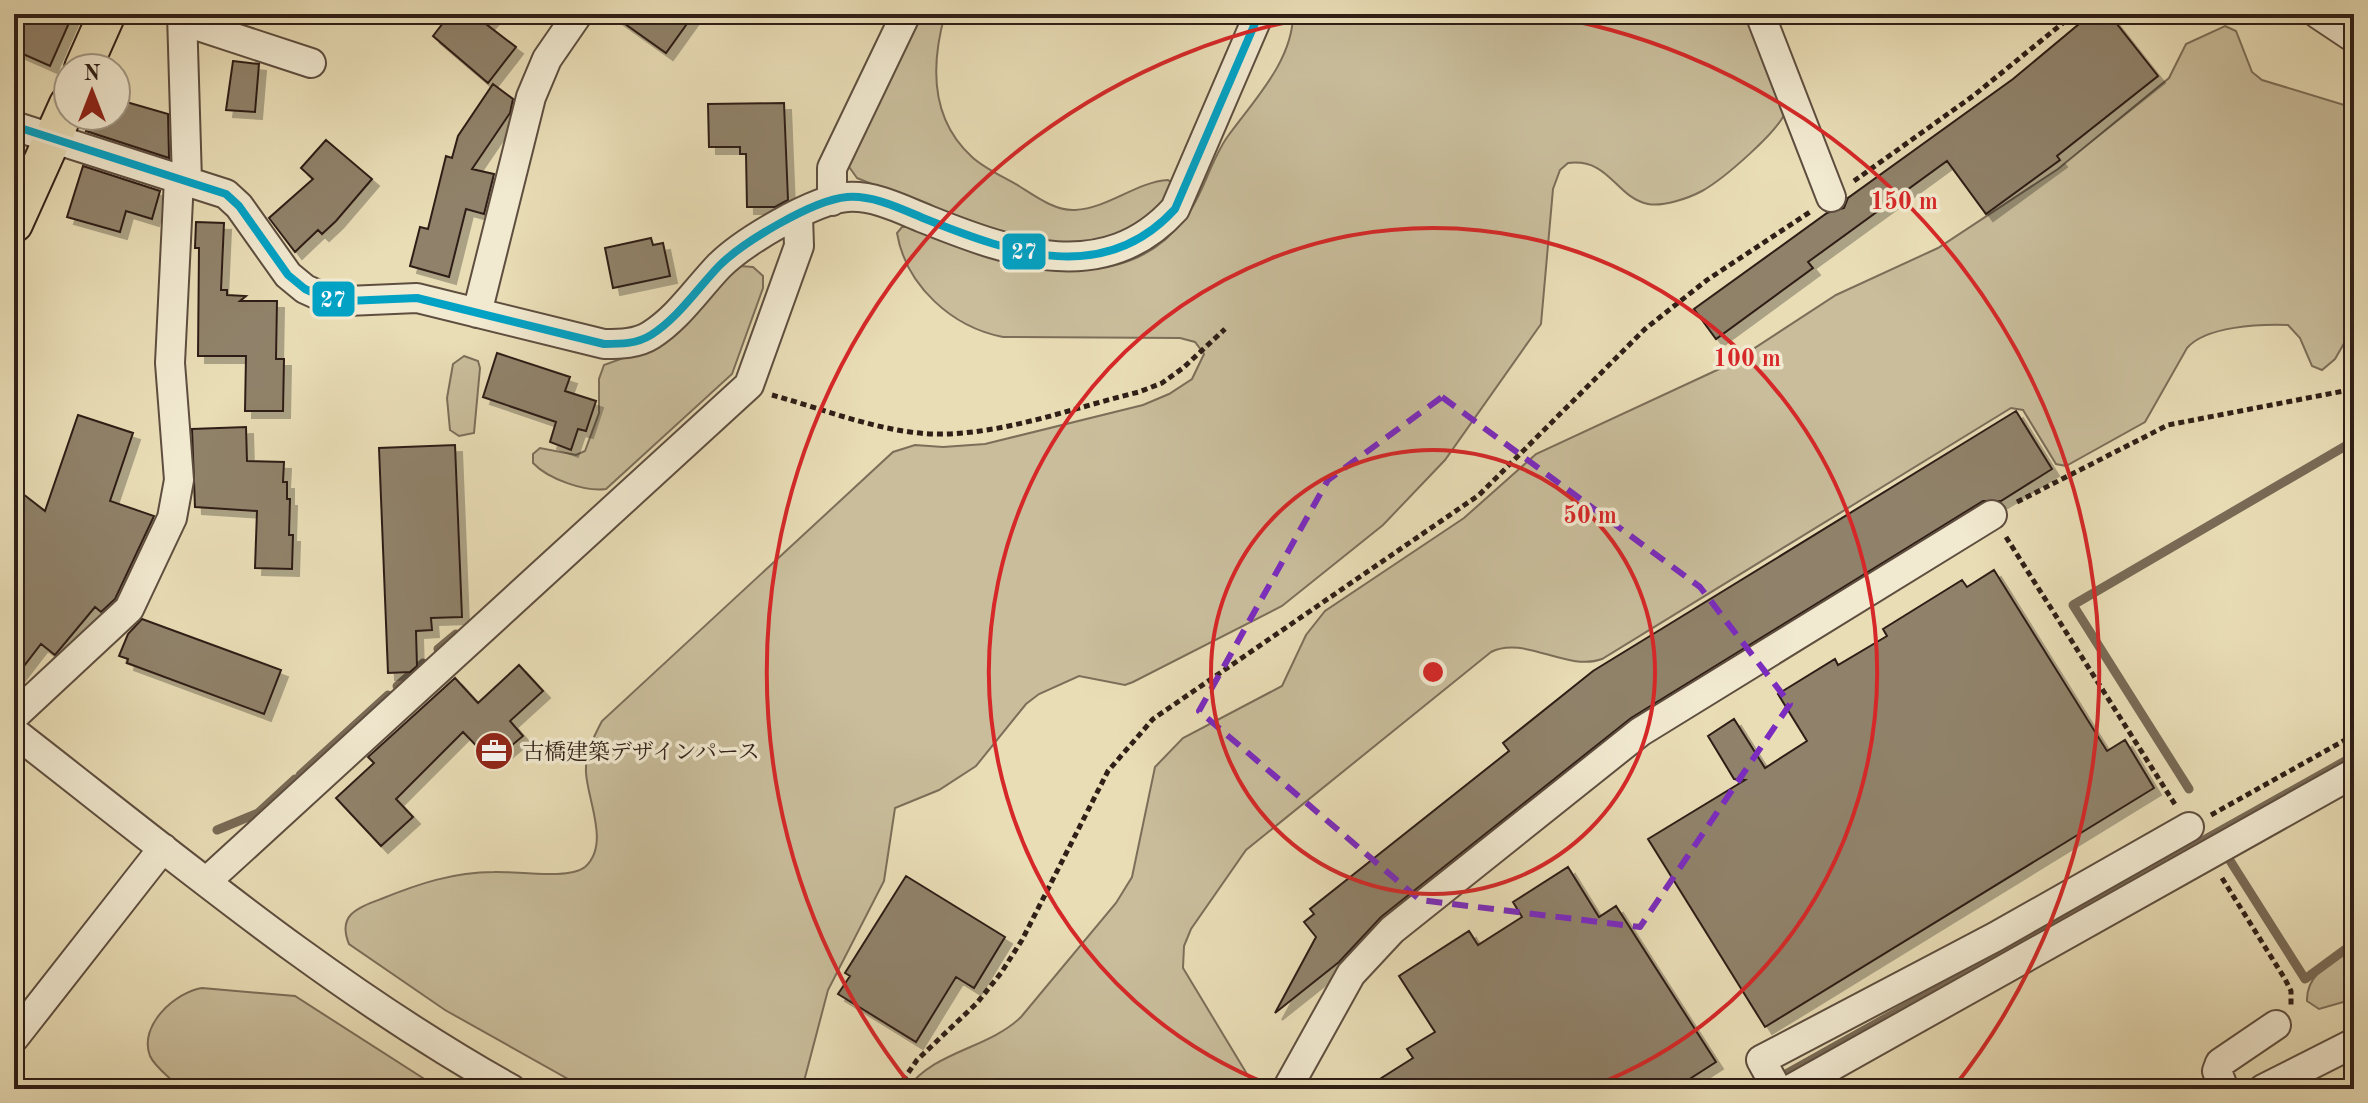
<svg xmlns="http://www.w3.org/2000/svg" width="2368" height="1103" viewBox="0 0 2368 1103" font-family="'Old Standard TT','Noto Serif JP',serif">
	<defs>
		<filter id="shadow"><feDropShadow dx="7" dy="7" stdDeviation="0" flood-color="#0004"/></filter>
	</defs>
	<rect width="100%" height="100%" fill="#e9ddb6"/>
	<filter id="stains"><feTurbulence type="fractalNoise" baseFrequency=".0025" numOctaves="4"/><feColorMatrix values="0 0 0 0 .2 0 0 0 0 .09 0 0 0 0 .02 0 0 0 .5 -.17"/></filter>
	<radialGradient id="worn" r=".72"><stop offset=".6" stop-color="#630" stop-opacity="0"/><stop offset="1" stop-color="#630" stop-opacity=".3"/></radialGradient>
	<!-- green -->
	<path fill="#c9bd9b" stroke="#7c6e59" stroke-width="2" d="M 916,14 L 945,14 C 931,64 930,119 972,157 C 985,169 1004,177 1019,186 C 1035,196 1055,211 1075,210 C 1109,208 1136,182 1168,180 L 1172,183 C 1124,304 938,210 857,178 L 847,164 Z
		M 1293,14 L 1750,14 L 1786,110 C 1781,130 1722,180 1702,191 C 1689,198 1663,207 1648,204 C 1615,197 1610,158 1568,163 L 1560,170 L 1553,189 L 1541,324 L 1445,460 L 1383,525 L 1282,606 L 1133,682 L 1125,685 L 1079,676 L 1039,694 L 1026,704 L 976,766 L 939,790 L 895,808 L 884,881 L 828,990 L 802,1089 L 586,1089 L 445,1010 L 349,944 C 337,915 357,908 381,899 C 418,884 453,872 494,872 C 515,871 569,880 585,867 C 610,845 588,802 586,773 C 585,754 593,738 602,721 L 893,452 L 915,445 L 943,447 L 985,444 L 1143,405 L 1169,394 L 1192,379 L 1204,354 L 1195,342 L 1180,338 L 1003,337 C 952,327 906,286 897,233 L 902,227 L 910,227 C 994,261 1120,308 1186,217 C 1204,193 1210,161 1228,136 C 1253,101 1293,61 1293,14 Z
		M 2225,26 L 2236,31 L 2252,72 L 2262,80 L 2354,108 L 2354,326 L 2335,359 L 2322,370 L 2312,366 L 2300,338 L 2288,325 C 2260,324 2206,326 2187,348 L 2145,422 L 2066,466 L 2056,464 L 2023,410 L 2011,408 L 1602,659 C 1567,672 1524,635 1491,652 L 1246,850 L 1191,929 L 1184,946 L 1183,968 L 1256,1089 L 907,1089 C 934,1051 988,1049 1021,1017 L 1116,903 L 1132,877 L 1155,767 L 1183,738 L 1282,686 L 1306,635 L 1325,611 L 1464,518 L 1536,454 L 1730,364 L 1836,295 L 1938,248 L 2058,169 L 2169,78 L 2186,44 Z
		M 740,266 L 753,267 L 763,276 L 763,288 L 732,374 L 606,489 C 585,492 548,479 533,463 L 533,454 L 540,448 L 576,455 L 585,451 L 599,413 L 599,379 L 604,365 L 654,347 Z
		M 464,356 L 478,361 L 480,368 L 474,433 L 459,436 L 450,430 L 447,398 L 453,364 Z
		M 2354,947 L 2354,999 L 2319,1009 L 2307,1001 C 2306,973 2333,962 2354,947 Z
		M 202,988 L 295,996 L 440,1089 L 180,1089 C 171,1077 156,1069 150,1056 C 138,1025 176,992 202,988 Z"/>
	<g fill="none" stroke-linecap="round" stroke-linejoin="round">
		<!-- stream -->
		<path stroke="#796a56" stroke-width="9" d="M 438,649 L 456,634
			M 397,686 L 423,663
			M 300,775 L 388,695
			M 2189,789 L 2073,605 L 2354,441
			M 217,830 L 258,813 L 295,779
			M 2229,859 L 2305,979 L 2354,943
			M 1759,1089 L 2354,756"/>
	</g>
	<!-- building -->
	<path fill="#90826a" stroke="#2f1f17" stroke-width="2" filter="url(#shadow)" d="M 14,14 L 73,14 L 50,66 L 14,50 Z
		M 450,14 L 495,14 L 486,24 L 516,47 L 488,83 L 433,36 Z
		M 611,14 L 694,14 L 666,53 Z
		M 2091,14 L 2109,14 L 2158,76 L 2057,156 L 2060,160 L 1986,214 L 1947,161 L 1808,262 L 1813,268 L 1716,339 L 1694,309 L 1827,213 L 1844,208 L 1848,198 L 2013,79 Z
		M 233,61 L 259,64 L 255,112 L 226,110 Z
		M 493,84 L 513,99 L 510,113 L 472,169 L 494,174 L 484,214 L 466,209 L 449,277 L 410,266 L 420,227 L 428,229 L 446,156 L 452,158 L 458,136 Z
		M 116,99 L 168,114 L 169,158 L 86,131 L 91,116 L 116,116 Z
		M 784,103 L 788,200 L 775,207 L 747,207 L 746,154 L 740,154 L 740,147 L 709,147 L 708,104 Z
		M 326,140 L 372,179 L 336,221 L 322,234 L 318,230 L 295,252 L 269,218 L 313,179 L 301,168 Z
		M 83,166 L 160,191 L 152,219 L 126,211 L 120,232 L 67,217 Z
		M 196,222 L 224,223 L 221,290 L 227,290 L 227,295 L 246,296 L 240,301 L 277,301 L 276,359 L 284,359 L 283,411 L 245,411 L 246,356 L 198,356 L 199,248 L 195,248 Z
		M 651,238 L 653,245 L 663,243 L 670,276 L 613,288 L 605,248 Z
		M 497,353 L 570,377 L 565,391 L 596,401 L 586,431 L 578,429 L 571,450 L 550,442 L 556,422 L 483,397 Z
		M 2016,411 L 2052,469 L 2001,501 L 1983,501 L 1631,718 L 1381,917 L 1339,962 L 1275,1013 L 1316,937 L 1304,922 L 1314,914 L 1310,909 L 1509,751 L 1503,743 L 1593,671 Z
		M 78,415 L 133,433 L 110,501 L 154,516 L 115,599 L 101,612 L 95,607 L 55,655 L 41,644 L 14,679 L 14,487 L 45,511 Z
		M 246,427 L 247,461 L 284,462 L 283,482 L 287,482 L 287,499 L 290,499 L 289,535 L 293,535 L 292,569 L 255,568 L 257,511 L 195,507 L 192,429 Z
		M 455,445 L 462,617 L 431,618 L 432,630 L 416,631 L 417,666 L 410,672 L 388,673 L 379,448 Z
		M 1994,570 L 2107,751 L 2125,740 L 2154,788 L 1765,1027 L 1648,839 L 1745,780 L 1734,779 L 1708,736 L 1734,719 L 1765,768 L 1807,741 L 1778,694 L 1835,659 L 1838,665 L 1887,636 L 1883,629 L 1962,580 L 1967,587 Z
		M 142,619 L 281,670 L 264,714 L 127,663 L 128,659 L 119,656 L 128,634 Z
		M 519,665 L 543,691 L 510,721 L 523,736 L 492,762 L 463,732 L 396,799 L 413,817 L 381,846 L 336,798 L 374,763 L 368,757 L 455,678 L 478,703 Z
		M 1568,867 L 1599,917 L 1616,906 L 1716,1062 L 1674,1089 L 1364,1089 L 1413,1058 L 1407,1049 L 1435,1032 L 1399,976 L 1469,931 L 1478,945 L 1522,917 L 1513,902 Z
		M 906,876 L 1005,937 L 974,988 L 956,977 L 916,1042 L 838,994 L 850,976 L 845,973 Z"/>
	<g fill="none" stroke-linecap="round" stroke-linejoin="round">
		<!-- minor casing -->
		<g stroke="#5e4e3f" stroke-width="32">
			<path id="minor" d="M 182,14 L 187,181
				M 1760,14 L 1831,197
				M 2318,14 L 2354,38
				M 183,21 L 311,63
				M 14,126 L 226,194 L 239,206 L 288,275 L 305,289 L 325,298 L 347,301 L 417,298 L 604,344 C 620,344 637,344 651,335 C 678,318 697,289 719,266 C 743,242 813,200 847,197 C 875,195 903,210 928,220 C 1013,254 1105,286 1175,209 L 1259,14
				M 832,201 L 832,168 L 906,14
				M 477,313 L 531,97 L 547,59 L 578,14
				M 14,716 L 129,609 L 172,518 L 179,480 L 170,363 L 179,179
				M 14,732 C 175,857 332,989 511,1089
				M 207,881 L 749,385 L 799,246 L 798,216
				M 14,1038 L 163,848
				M 1287,1089 L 1351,974 L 1392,930 L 1640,732 L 1992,515
				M 1777,1089 L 1761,1060 L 1995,937 L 2189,827
				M 1791,1089 L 2354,773
				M 2224,1089 L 2217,1071 L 2220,1063 L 2276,1025
				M 2263,1089 L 2354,1043"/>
		</g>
		<!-- major casing -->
		<g stroke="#2f1f17" stroke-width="40">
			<path id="major" d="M 83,68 L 107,14
				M 14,224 L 68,104"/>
		</g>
		<!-- path -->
		<path stroke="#2f1f17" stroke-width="5" stroke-dasharray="6 4" stroke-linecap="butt" d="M 1854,181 L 1973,96 L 2074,14
			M 772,395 C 827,410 889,436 946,434 C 1011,432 1076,407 1139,392 L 1162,383 L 1183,368 L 1225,329
			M 2017,502 L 2168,425 L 2354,389
			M 2006,537 L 2176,806
			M 2211,815 L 2354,735
			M 2222,878 L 2285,979 L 2291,991 L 2291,1005
			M 897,1089 L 917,1060 L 977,1003 L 1001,973 L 1022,940 L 1108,771 L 1153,719 L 1479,495 L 1645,329 L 1707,280 L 1810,212"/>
		<!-- minor -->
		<use href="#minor" stroke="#f1e9d0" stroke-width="28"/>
		<!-- major -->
		<use href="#major" stroke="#e9ddb6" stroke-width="36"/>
		<!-- bus-1 casing -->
		<g stroke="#f1e9d0" stroke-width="14">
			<path id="bus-1" d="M 14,126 L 226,194 L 239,206 L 288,275 L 305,289 L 325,298 L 347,301 L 417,298 L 604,344 C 620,344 637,344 651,335 C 678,318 697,289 719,266 C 743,242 813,200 847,197 C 875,195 903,210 928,220 C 1013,254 1105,286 1175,209 L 1259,14"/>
		</g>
		<!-- bus-1 -->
		<use href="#bus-1" stroke="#02a2c5" stroke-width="8"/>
	</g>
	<!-- marked area -->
	<path fill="none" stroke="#7b2cbf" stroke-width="6" stroke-dasharray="16 10" stroke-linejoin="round" d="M 1442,397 L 1700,587 L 1790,704 L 1640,927 L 1420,900 L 1199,711 L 1328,480 Z"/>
	<!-- distance rings -->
	<g fill="none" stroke="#d62828" stroke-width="4">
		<circle cx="1433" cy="672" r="222"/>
		<path d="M1278 1088A444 444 0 1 1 1588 1088"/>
		<path d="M912 1087A666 666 0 0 1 1329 14M1537 14A666 666 0 0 1 1954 1087"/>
	</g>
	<!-- icons -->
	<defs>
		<g id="office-disc" transform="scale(2)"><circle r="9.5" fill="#8f2418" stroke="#f1e9d0"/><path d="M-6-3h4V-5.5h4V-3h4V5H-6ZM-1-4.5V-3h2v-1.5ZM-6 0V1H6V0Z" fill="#fff"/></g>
	</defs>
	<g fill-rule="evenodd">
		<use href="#office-disc" x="494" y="751"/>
	</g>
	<g text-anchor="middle" stroke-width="7" stroke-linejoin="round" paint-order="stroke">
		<!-- poi labels -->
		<g font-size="22" fill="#2f1f17" stroke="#f1e9d0" text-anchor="start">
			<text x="522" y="759">古橋建築デザインパース</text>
		</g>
	</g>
	<circle cx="1433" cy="672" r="12" fill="#d62828" stroke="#f1e9d0" stroke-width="4"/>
	<g font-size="24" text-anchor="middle" font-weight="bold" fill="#d62828" stroke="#f1e9d0" stroke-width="7" stroke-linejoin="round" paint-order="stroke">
		<text x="1904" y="209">150 m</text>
		<text x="1747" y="366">100 m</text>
		<text x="1590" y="523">50 m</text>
	</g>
	<g stroke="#f1e9d0" stroke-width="3">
		<rect x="1001" y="232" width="46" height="39" rx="8" fill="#02a2c5"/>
		<rect x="311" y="280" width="45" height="38" rx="8" fill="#02a2c5"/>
	</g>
	<g font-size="22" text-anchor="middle" font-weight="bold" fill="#fff">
		<text x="1024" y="259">27</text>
		<text x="333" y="307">27</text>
	</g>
	<!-- margin -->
	<rect width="2368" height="1103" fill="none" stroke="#e9ddb6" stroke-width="48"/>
	<rect x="16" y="16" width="2336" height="1071" fill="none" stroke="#2f1f17" stroke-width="4"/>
	<rect x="24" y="24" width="2320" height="1055" fill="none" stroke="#2f1f17" stroke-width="2"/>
	<!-- north arrow -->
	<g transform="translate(92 92)"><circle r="38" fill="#f1e9d0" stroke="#a39886" stroke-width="2"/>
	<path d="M0-6L14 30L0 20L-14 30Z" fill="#8f2418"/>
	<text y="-12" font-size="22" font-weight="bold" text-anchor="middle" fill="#2f1f17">N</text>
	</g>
	<rect width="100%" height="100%" filter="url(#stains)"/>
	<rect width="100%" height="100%" fill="url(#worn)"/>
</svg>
